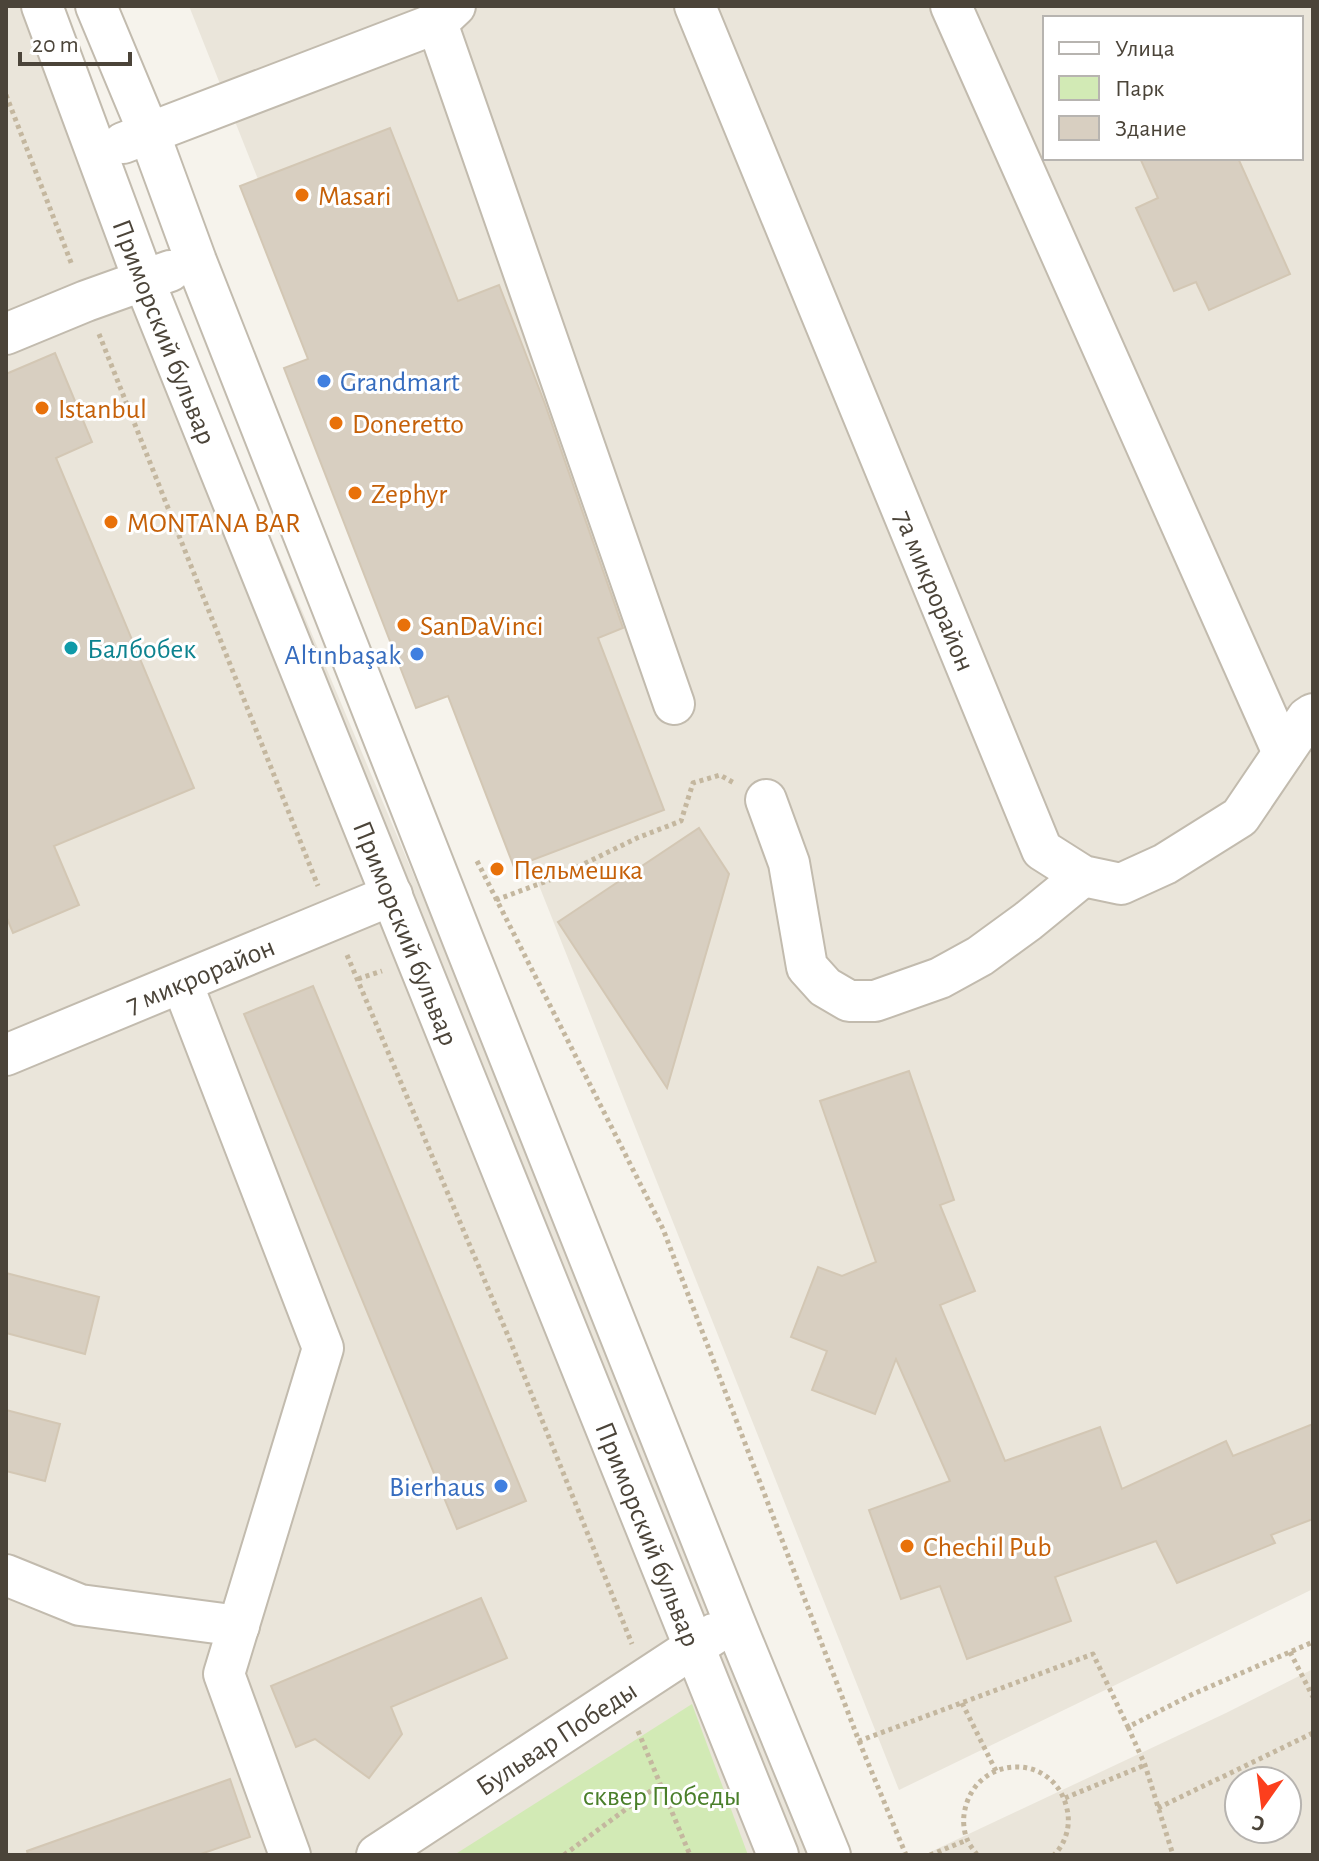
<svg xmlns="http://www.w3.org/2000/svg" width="1319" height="1861" viewBox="0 0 1319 1861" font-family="'Alegreya Sans',sans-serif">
	<rect width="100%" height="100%" fill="#f6f3ec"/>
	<!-- residential -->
	<path fill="#eae5da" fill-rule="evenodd" d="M 6,6 L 47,6 L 827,1855 L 6,1855 Z
		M 189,6 L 1313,6 L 1313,1589 L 899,1790 ZM 1045,18 L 1301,18 L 1301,158 L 1045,158 Z
		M 1313,1669 L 1313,1855 L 924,1855 L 1226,1713 ZM 1239,1781 L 1287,1781 L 1287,1829 L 1239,1829 Z"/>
	<!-- green -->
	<path fill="#d2eab5" d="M 692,1704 L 748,1855 L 454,1855 Z"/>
	<!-- building -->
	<path fill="#d8cfc1" stroke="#d3c7b4" stroke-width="2" d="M 390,128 L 458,301 L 499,285 L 545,404 L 623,628 L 598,638 L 664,810 L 514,867 L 448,696 L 416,708 L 284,368 L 308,359 L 240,186 Z
		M 1140,158 L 1238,158 L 1290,274 L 1209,310 L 1196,282 L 1174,291 L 1136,208 L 1158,198 Z
		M 55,353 L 92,442 L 56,458 L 194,788 L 54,846 L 79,905 L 13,933 L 6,916 L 6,374 Z
		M 699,828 L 729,874 L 667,1088 L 558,922 Z
		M 313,986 L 526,1501 L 457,1529 L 244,1014 Z
		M 909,1071 L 954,1200 L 940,1205 L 975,1291 L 940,1305 L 1005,1461 L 1100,1427 L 1122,1489 L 1226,1441 L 1233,1456 L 1313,1424 L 1313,1519 L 1271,1535 L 1275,1543 L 1177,1583 L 1156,1541 L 1055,1577 L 1071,1621 L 967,1659 L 940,1586 L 901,1599 L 869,1510 L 950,1481 L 896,1359 L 875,1414 L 812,1390 L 827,1351 L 791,1337 L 818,1267 L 842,1276 L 876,1262 L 820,1101 Z
		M 6,1273 L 99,1297 L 85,1354 L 6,1333 Z
		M 6,1410 L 60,1424 L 45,1481 L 6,1471 Z
		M 481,1598 L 507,1658 L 391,1707 L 402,1734 L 369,1778 L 315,1739 L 296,1747 L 271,1686 Z
		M 230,1779 L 250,1837 L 198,1855 L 28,1855 L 27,1851 Z"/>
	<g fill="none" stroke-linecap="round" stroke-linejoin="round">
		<!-- minor casing -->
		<g stroke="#c2bbae" stroke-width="44">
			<g id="minor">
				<path id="s1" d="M 42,6 L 144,281 L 778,1855"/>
				<path d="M 96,6 L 149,133 L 196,261 L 464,942 L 734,1621 L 830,1855"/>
				<path id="s2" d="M 695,6 L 1042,850 L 1083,876 L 1121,884 L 1165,864 L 1240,817 L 1307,718 L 1313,714"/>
				<path d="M 951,6 L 1283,753"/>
				<path d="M 437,23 L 674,704"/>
				<path d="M 123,143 L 437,23 L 455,6"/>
				<path d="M 6,334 L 86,301 L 170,271"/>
				<path d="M 766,800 L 789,863 L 807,967 L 825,987 L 849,1001 L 875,1001 L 940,978 L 980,956 L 1028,921 L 1083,876"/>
				<path d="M 182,983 L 323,1348 L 224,1674 L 290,1855"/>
				<path id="s3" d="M 6,1055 L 392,895"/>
				<path d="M 6,1575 L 80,1605 L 239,1626"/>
				<path id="s4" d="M 377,1855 L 714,1634"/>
			</g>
		</g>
		<!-- path -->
		<path stroke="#c4b79f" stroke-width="5" stroke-dasharray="4 4" stroke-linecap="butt" d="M 6,95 L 72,265
			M 99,334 L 318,886
			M 477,861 L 663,1229 L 859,1741 L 1093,1654 L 1128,1727 L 1193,1694 L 1313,1642
			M 496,900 L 555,878 L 637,838 L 681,821 L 693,783 L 720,775 L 734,783
			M 347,955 L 509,1338 L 632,1644
			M 358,979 L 382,971
			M 1290,1652 L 1313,1697
			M 962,1703 L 996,1771
			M 1128,1727 L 1145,1765 L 1173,1855
			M 638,1731 L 690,1855
			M 859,1741 L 906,1855
			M 1065,1798 L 1145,1765
			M 1158,1808 L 1313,1733
			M 564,1855 L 660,1784
			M 930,1855 L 967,1840
			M 977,1855 C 974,1850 969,1845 967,1839 C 964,1832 963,1822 964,1815 C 972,1754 1054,1750 1067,1809 C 1071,1825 1066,1843 1054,1855"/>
		<!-- minor -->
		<use href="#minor" stroke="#fff" stroke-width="40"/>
	</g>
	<!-- markers -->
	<g fill="#e8710a" stroke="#fff" stroke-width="3">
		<circle cx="302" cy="195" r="8"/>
		<circle cx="42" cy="408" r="8"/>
		<circle cx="336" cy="423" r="8"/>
		<circle cx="355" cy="493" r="8"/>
		<circle cx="111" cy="522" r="8"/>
		<circle cx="404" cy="625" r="8"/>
		<circle cx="497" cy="869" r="8"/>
		<circle cx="907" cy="1546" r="8"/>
	</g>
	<g fill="#3f7fe0" stroke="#fff" stroke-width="3">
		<circle cx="324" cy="381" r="8"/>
		<circle cx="417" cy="654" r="8"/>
		<circle cx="501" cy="1486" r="8"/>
	</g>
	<circle fill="#0f9aa8" stroke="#fff" stroke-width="3" cx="71" cy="648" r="8"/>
	<g text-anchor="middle" stroke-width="6" stroke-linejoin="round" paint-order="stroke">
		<!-- food labels -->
		<g font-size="28" fill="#c56008" stroke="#fff" text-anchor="start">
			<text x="318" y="205">Masari</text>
			<text x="58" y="418">Istanbul</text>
			<text x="352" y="433">Doneretto</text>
			<text x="371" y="503">Zephyr</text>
			<text x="127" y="532">MONTANA BAR</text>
			<text x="420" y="635">SanDaVinci</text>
			<text x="513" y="879">Пельмешка</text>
			<text x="923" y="1556">Chechil Pub</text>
		</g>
		<!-- street labels -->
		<g font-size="28" fill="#4b4439" stroke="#fff">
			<text dy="10" stroke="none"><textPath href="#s1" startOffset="348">Приморский бульвар</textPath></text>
			<text dy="10" stroke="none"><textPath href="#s2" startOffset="632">7а микрорайон</textPath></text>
			<text dy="10" stroke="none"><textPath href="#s1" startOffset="996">Приморский бульвар</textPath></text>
			<text dy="10" stroke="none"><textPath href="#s3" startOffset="210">7 микрорайон</textPath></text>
			<text dy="10" stroke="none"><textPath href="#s1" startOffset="1644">Приморский бульвар</textPath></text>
			<text dy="10" stroke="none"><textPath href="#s4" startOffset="214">Бульвар Победы</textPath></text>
		</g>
		<!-- shop labels -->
		<g font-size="28" fill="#366cbe" stroke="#fff" text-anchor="end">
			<text x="340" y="391" text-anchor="start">Grandmart</text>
			<text x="401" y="664">Altınbaşak</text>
			<text x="485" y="1496">Bierhaus</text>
		</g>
		<!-- culture labels -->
		<g font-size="28" fill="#0d838f" stroke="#fff" text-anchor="start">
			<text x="87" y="658">Балбобек</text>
		</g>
		<!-- park labels -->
		<g font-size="28" fill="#4a7f2a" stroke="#fff">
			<text x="662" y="1805">сквер Победы</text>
		</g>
	</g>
	<!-- border -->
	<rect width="1319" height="1861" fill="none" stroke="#4b4439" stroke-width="16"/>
	<!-- legend -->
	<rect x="1043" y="16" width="260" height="144" fill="#ffffff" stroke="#b7b4b0" stroke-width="2"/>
	<rect x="1059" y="42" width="40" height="12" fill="#ffffff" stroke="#b7b4b0" stroke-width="2"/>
	<text x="1115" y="56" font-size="24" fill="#4b4439">Улица</text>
	<rect x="1059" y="76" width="40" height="24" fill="#d2eab5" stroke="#b7b4b0" stroke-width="2"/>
	<text x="1115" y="96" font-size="24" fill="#4b4439">Парк</text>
	<rect x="1059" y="116" width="40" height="24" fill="#d8cfc1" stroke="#b7b4b0" stroke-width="2"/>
	<text x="1115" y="136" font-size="24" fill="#4b4439">Здание</text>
	<!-- north arrow -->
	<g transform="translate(1263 1805) rotate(194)"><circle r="38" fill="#ffffff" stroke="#b7b4b0" stroke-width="2"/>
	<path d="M0-6L14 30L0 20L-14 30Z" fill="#fc3f1d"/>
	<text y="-12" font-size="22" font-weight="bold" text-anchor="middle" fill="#4b4439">С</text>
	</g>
	<!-- scale -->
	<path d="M20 52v12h110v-12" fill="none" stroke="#4b4439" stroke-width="4"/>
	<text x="32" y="52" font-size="24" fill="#4b4439" stroke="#ffffff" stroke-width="6" paint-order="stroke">20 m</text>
</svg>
